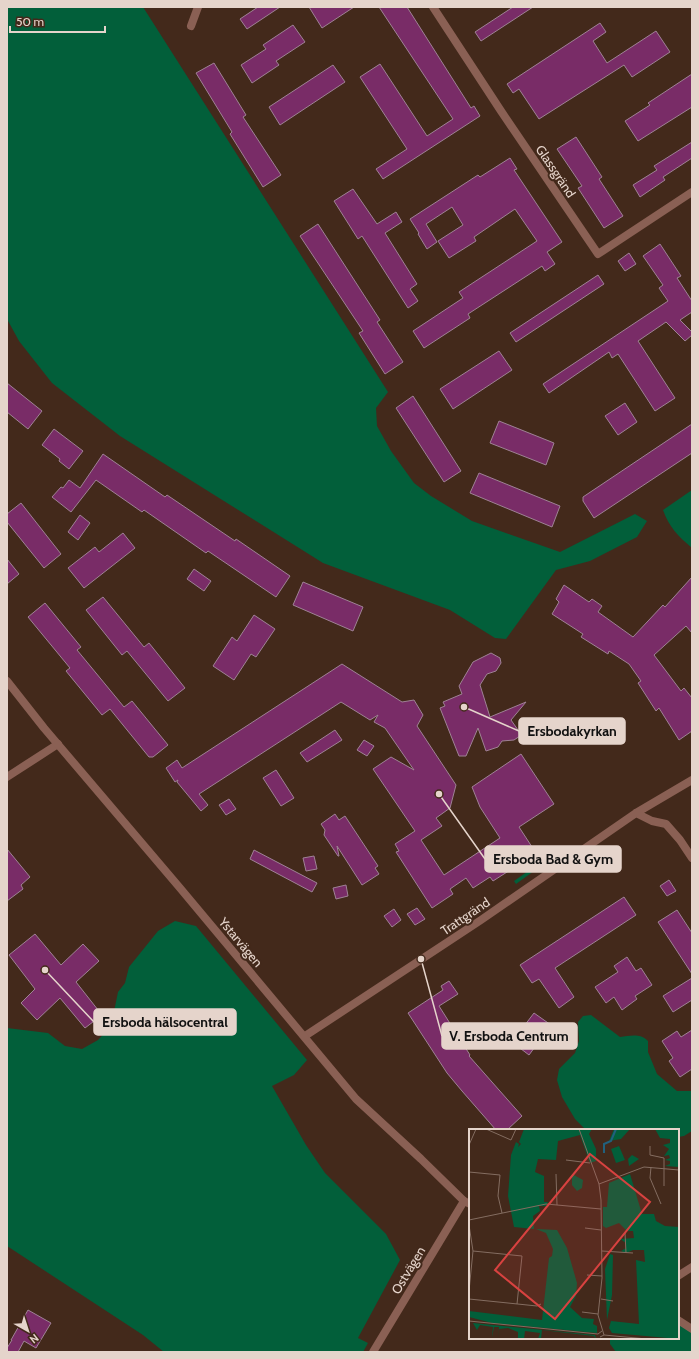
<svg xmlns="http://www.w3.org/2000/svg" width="699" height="1359" viewBox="0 0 699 1359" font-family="Cabin,sans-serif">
	<rect width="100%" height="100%" fill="#43291b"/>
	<!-- green -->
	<path fill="#025f3a" d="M 7,7 L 143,7 L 388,392 L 376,408 L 377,426 L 391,451 L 414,483 L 431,496 L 472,521 L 560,552 L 635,514 L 647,521 L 637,537 L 590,561 L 556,570 L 506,639 L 495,638 L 450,610 L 323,563 L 120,436 L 52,383 L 19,341 L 7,319 Z
		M 692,490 L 692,548 C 678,536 669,527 663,510 Z
		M 544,860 L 545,863 L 516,884 L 514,881 Z
		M 175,921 L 196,926 L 307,1060 L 294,1075 L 272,1086 L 306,1145 L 325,1173 L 386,1234 L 400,1260 L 358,1338 L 368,1343 L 363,1352 L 164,1352 L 143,1335 L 7,1246 L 7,1028 L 48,1033 L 65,1046 L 82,1049 L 98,1040 L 111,1026 L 118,992 L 125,983 L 129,967 L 158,931 Z
		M 591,1015 L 620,1037 C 630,1036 640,1033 648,1041 L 648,1052 L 657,1074 L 677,1091 L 692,1091 L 692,1131 L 684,1136 L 678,1137 L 678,1130 L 586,1130 L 575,1119 L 562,1097 L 557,1080 L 559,1069 L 575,1053 L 579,1041 L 578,1022 L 583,1016 Z
		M 678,1320 L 692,1329 L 692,1352 L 616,1352 L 610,1344 L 610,1338 L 678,1338 Z"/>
	<!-- building -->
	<path fill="#792c67" stroke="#9f8295" d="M 258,7 L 280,7 L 247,29 L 240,19 Z
		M 309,7 L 354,7 L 322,28 Z
		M 379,7 L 407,7 L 471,108 L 474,106 L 480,116 L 383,179 L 376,169 L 407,149 L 360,77 L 380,64 L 427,136 L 453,119 Z
		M 513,7 L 533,7 L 481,41 L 475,32 Z
		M 600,23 L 606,32 L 593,41 L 607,63 L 656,31 L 670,52 L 632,77 L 624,65 L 539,119 L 519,89 L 513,93 L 507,84 Z
		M 293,25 L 305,42 L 276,61 L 279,65 L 252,83 L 241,65 L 266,49 L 263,45 Z
		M 214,63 L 246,115 L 243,117 L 281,175 L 263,187 L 230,134 L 232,132 L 196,73 Z
		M 333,65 L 345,82 L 280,125 L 269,107 Z
		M 692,74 L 692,107 L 638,141 L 625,121 L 650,105 L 648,103 Z
		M 576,137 L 602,177 L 599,179 L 623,216 L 604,228 L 578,188 L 582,186 L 557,149 Z
		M 692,142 L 692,158 L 663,177 L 665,180 L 640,197 L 633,185 L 657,170 L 654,166 Z
		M 510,158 L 517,169 L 514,170 L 562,242 L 547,252 L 555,264 L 545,271 L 542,266 L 468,314 L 470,318 L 424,348 L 413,331 L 463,298 L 459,292 L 537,241 L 515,209 L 474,237 L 476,241 L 449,258 L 438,241 L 463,225 L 452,207 L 426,224 L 437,242 L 427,249 L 418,234 L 419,233 L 410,219 L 478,175 L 480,177 Z
		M 353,189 L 377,224 L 396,212 L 402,222 L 385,233 L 417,284 L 410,289 L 418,301 L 408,308 L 362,236 L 358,239 L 334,201 Z
		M 318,224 L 380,320 L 377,322 L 403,362 L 385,374 L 359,333 L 363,331 L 300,236 Z
		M 660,244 L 681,276 L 677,278 L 692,301 L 692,312 L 680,320 L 692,332 L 692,335 L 685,341 L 666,322 L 638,341 L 675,398 L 655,411 L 618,354 L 612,358 L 609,352 L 549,393 L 543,384 L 668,301 L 659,288 L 663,285 L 643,256 Z
		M 629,253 L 636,264 L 625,271 L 618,261 Z
		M 598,275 L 604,284 L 516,342 L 510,333 Z
		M 499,351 L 512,370 L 453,409 L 440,389 Z
		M 7,383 L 42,411 L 28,429 L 7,412 Z
		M 413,396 L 461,471 L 444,482 L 396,408 Z
		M 625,403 L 637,422 L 618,435 L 605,416 Z
		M 499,421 L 554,443 L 546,465 L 490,443 Z
		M 692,424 L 692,453 L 594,518 L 583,501 L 583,497 Z
		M 54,429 L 83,451 L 69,469 L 59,461 L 60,459 L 42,445 Z
		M 103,454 L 165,497 L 167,495 L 235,541 L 236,539 L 290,576 L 276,597 L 208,551 L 206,553 L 144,510 L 142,512 L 96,480 L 71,512 L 52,497 L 61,487 L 63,488 L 69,480 L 80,488 Z
		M 479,473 L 560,506 L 552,527 L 470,493 Z
		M 21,503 L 61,554 L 44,568 L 7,522 L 7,514 Z
		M 80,515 L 90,523 L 78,540 L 68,532 Z
		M 123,533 L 135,548 L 84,588 L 68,568 L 95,547 L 99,552 Z
		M 7,559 L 19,574 L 7,584 Z
		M 194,569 L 211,581 L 204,591 L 187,579 Z
		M 692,577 L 692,633 L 686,626 L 654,655 L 681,691 L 684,688 L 692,698 L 692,731 L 679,740 L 659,708 L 656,711 L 638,683 L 641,681 L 629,664 L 609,651 L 608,654 L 581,637 L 583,634 L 552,614 L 559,602 L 556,599 L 564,585 L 589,602 L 592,599 L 602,606 L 598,612 L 633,637 L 663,605 L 665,607 Z
		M 303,582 L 363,607 L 353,631 L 293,605 Z
		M 103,597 L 144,647 L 149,643 L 185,688 L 168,701 L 127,651 L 122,655 L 86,610 Z
		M 45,603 L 81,647 L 77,650 L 124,707 L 132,701 L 168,745 L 153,757 L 149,757 L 110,709 L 102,715 L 66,671 L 70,668 L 28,617 Z
		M 254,615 L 275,629 L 256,657 L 251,654 L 234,680 L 213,666 L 232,637 L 237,641 Z
		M 491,653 L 500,658 L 501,663 L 496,671 L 487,674 L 480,685 L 490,717 L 526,702 L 511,720 L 518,730 L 520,736 L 514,740 L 502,741 L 498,747 L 486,751 L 478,728 L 466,756 L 459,756 L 440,708 L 445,706 L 443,702 L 462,694 L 459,686 L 473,662 Z
		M 342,664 L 402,702 L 414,700 L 423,715 L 417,726 L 456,785 L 450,808 L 436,818 L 442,826 L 421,840 L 444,875 L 500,838 L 480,807 L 472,787 L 521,754 L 554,804 L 519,827 L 534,850 L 516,862 L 518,865 L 493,881 L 490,877 L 473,888 L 466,878 L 450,889 L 453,894 L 432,908 L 396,852 L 399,851 L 395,844 L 415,831 L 373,769 L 391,757 L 414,770 L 385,728 L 374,722 L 378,715 L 370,720 L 341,702 L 199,794 L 208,805 L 201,811 L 177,782 L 178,780 L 175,782 L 166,768 L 177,760 L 182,768 Z
		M 335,730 L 342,740 L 307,762 L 300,753 Z
		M 364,740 L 374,746 L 367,756 L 357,750 Z
		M 276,770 L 294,798 L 281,806 L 263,778 Z
		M 229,799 L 236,809 L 226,815 L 219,805 Z
		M 335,814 L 339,820 L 345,816 L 378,866 L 375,868 L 379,874 L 362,885 L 337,846 L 339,856 L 338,856 L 324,835 L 325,830 L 321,824 Z
		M 7,849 L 30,877 L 21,885 L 23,889 L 7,901 Z
		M 254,850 L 317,883 L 312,892 L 250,859 Z
		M 314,856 L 317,869 L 306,871 L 303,858 Z
		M 669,880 L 676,891 L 667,896 L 660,886 Z
		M 346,885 L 348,896 L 336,899 L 333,888 Z
		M 624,897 L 636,915 L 555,968 L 574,997 L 559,1008 L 539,979 L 532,983 L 520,965 Z
		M 417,908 L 425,919 L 415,925 L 407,914 Z
		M 394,909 L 401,920 L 392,927 L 384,916 Z
		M 677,910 L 692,933 L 692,974 L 658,922 Z
		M 35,934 L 61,965 L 83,944 L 99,961 L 76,982 L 102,1015 L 85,1028 L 60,998 L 37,1020 L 21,1003 L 35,989 L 9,955 Z
		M 627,957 L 636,971 L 641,968 L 652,985 L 635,996 L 637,999 L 622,1010 L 614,997 L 606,1003 L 595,987 L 618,972 L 614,966 Z
		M 692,978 L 692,1000 L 673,1012 L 663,996 Z
		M 449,981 L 458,994 L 439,1006 L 470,1055 L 469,1056 L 522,1116 L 507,1130 L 496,1130 L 462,1091 L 447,1073 L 408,1013 L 443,990 L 441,986 Z
		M 534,1013 L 551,1025 L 529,1055 L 512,1042 Z
		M 692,1030 L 692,1069 L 680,1077 L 669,1061 L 673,1058 L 662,1041 L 677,1031 L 681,1037 Z
		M 28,1310 L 51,1323 L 36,1348 L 24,1341 L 18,1352 L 7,1352 L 7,1348 L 12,1340 L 11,1340 Z"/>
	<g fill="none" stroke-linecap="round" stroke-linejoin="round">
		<!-- minor -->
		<path stroke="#8a6054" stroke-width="8" d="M 433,7 L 501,111 L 598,254 L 692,192
			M 191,26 L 198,7
			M 7,777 L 58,744
			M 636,813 L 652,821 L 666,824 L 680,840 L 692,858
			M 305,1036 L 481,920 L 636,813 L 692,780
			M 678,1276 L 692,1267
			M 373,1352 L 464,1201"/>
		<!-- tertiary -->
		<path stroke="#8a6054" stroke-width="8" d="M 7,681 L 44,728 L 180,888 L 356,1099 L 421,1159 L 464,1201 L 470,1204
			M 678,1320 L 692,1329"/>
	</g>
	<g text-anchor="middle" stroke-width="4" stroke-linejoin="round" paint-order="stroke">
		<!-- street labels -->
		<g font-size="13" fill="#e5d4cb" stroke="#43291b">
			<text transform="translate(556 171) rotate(56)" y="5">Glassgränd</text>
			<text transform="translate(465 916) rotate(-34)" y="5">Trattgränd</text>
			<text transform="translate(241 942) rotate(50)" y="5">Ystarvägen</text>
			<text transform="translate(408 1270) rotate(-59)" y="5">Ostvägen</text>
		</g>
	</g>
	<!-- overview -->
	<g transform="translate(469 1129)">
		<rect width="210" height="210" fill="#43291b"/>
		<path d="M 55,0 L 123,0 L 120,5 L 127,20 L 127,32 L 121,34 L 111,6 L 89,12 L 87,31 L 69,30 L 66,43 L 75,47 L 75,73 L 79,73 L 77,77 L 70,77 L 71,82 L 64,87 L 65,100 L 45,98 L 39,67 L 42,26 L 47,13 L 50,15 L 49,18 L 52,15 L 50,13 ZM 145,0 L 161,0 L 152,10 L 140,12 ZM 186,0 L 210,0 L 210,38 L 196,37 L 201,35 L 201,32 L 196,31 L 201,29 L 200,26 L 195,27 L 200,20 L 194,16 L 201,14 L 201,10 L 191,9 ZM 150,17 L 156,31 L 147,34 L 142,20 ZM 163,26 L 170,30 L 160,37 L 159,30 ZM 103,45 L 114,51 L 113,59 L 108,62 L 103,56 ZM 161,45 L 173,85 L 185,85 L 187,92 L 196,97 L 210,98 L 210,210 L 143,204 L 140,199 L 142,192 L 170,195 L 167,131 L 176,133 L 175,121 L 164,121 L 157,124 L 152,122 L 157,119 L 157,114 L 151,110 L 165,109 L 164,102 L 158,102 L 150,94 L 137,99 L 134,97 L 134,78 L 138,78 L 140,54 ZM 67,100 L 88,101 L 98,119 L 108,154 L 107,167 L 101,178 L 113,189 L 125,190 L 124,195 L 128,197 L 128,204 L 23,194 L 0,188 L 0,182 L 73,191 L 80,129 L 83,127 L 84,120 L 77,104 ZM 141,125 L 144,126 L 143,166 L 138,191 L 136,140 ZM 4,194 L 126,206 L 127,210 L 125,207 L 73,201 L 72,210 L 69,210 L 71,204 L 56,202 L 55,210 L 49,210 L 49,203 L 39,199 L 30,200 L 29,210 L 30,198 L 25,198 L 23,209 L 24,198 L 11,196 L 8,201 Z" fill="#025f3a"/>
		<path fill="none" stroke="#21607d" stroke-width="2" d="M 135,24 L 135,15 L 142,12 L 147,0"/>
		<path fill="none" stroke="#846d61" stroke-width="1" d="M 17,0 L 42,11 L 47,0M 110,0 L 130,55 L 132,71 L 133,149 L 129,186 L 135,206M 0,16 L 7,0M 181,17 L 181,26 L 195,29 L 195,57M 97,31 L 121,34M 182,38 L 181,49 L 192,75M 0,43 L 31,46 L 29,67 L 33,84M 87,45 L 88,76M 130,55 L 175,38 L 210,41M 0,91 L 77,75 L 132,80M 0,96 L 4,122 L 0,162M 116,99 L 132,101M 156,104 L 157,124M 4,122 L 53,127 L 48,175M 133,122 L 164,124M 118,146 L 133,147M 0,170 L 68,177 L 72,175M 132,170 L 144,172M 113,183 L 129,185M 0,192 L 129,205 L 133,202M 131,208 L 135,206 L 178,210"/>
		<path fill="#d84240" fill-opacity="0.15" stroke="#d84240" stroke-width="2" d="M 121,25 L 181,73 L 86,190 L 26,141 Z"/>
		<rect width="210" height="210" fill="none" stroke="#e5d4cb" stroke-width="2"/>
	</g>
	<!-- callouts -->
	<path fill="none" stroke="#e5d4cb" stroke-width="1.5" d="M464 707L519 731M439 794L485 859M45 970L94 1022M421 959L442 1036"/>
	<g fill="#e5d4cb" stroke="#43291b" stroke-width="1.5">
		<circle cx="464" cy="707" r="4"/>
		<circle cx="439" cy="794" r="4"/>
		<circle cx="45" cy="970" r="4"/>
		<circle cx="421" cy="959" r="4"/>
	</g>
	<g fill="#e5d4cb" stroke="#e5d4cb" stroke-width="1.5">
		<rect x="519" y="718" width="106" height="26" rx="4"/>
		<rect x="485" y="846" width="136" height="26" rx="4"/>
		<rect x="94" y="1009" width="142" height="26" rx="4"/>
		<rect x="442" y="1023" width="135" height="26" rx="4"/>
	</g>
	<g font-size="14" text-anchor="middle" font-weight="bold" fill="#111">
		<text x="572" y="736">Ersbodakyrkan</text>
		<text x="553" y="864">Ersboda Bad &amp; Gym</text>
		<text x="165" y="1027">Ersboda hälsocentral</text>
		<text x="509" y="1041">V. Ersboda Centrum</text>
	</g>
	<!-- border -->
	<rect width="699" height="1359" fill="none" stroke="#e5d4cb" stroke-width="16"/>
	<!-- north arrow -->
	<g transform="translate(28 1331) rotate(141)" stroke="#43291b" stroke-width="3" paint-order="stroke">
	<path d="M0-3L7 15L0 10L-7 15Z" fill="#e5d4cb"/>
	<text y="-6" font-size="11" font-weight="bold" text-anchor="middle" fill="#e5d4cb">N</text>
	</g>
	<!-- scale -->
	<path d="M10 26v6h95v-6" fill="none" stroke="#e5d4cb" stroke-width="2"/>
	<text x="16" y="26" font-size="12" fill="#e5d4cb" stroke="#43291b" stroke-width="3" paint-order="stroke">50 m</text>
</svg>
